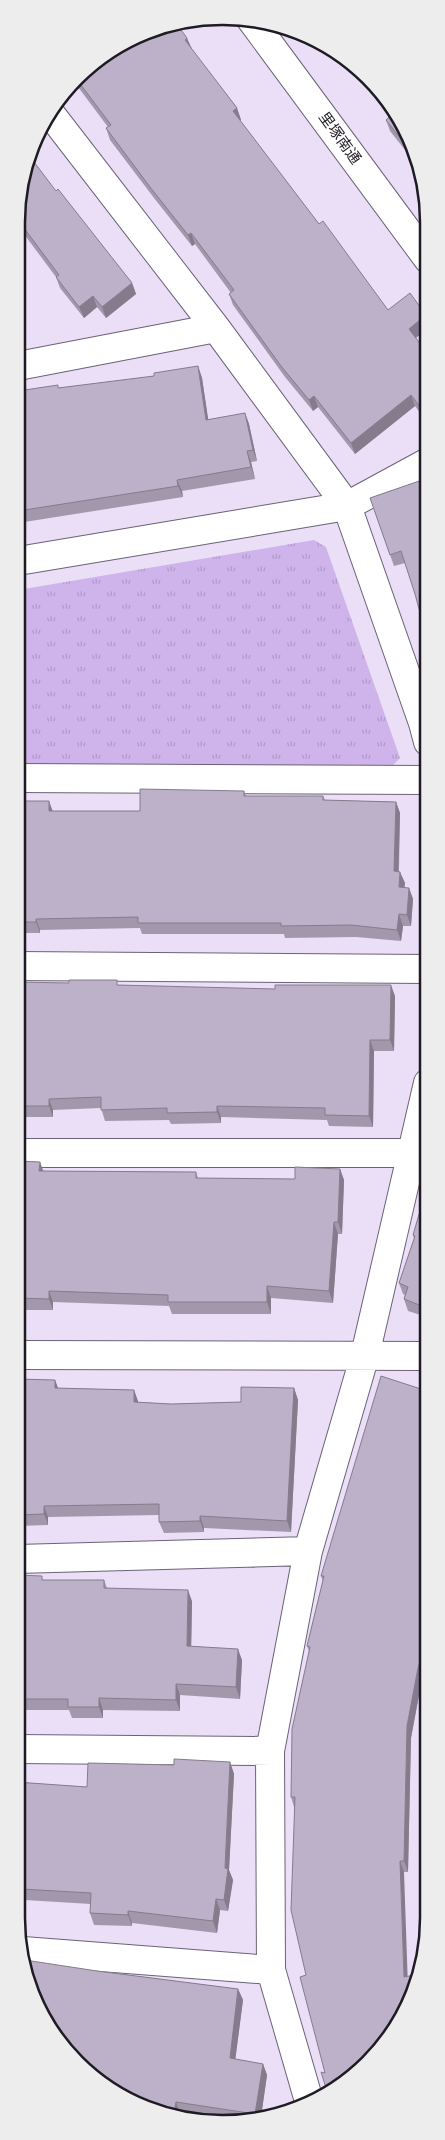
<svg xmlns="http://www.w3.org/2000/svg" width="445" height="2140" viewBox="0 0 445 2140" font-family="'IBM Plex Serif','Noto Sans JP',serif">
	<defs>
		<pattern id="grass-tufts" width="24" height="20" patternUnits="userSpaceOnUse" patternTransform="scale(1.25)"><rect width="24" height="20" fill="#cfb4eb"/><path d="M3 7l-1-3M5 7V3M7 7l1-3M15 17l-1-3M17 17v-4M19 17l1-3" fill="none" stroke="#b19ac9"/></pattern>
	</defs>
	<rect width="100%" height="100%" fill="#eadff7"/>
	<!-- grass -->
	<path fill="url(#grass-tufts)" d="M 314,540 L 326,547 L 400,758 L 390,768 L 17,768 L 18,590 Z"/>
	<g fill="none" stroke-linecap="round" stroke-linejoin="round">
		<!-- minor casing -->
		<g stroke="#6c6277" stroke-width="30">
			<path id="minor" d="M 50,113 L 216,328 L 347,506 L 423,723 L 428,742
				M 18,366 L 216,328
				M 18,561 L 347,506 L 428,462
				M 17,778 L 428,780
				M 17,966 L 428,969
				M 17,1153 L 411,1153
				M 17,1355 L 427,1356
				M 17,1559 L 308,1551
				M 16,1749 L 270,1751
				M 23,1951 L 271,1970
				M 309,2101 L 271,1970 L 270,1751 L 308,1551 L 365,1355 L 428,1083"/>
		</g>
		<!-- tertiary casing -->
		<g stroke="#6c6277" stroke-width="30">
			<path id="tertiary" d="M 250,18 L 428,259"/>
		</g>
		<!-- minor -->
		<use href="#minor" stroke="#fff" stroke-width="28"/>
		<!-- tertiary -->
		<use href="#tertiary" stroke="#fff" stroke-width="28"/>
	</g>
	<!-- wall -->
	<path fill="#a298ac" d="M 191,49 L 237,108 L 241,120 L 239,120 L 319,224 L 388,310 L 428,320 L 428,328 L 416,338 L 428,424 L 415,406 L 355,454 L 318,407 L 313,411 L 285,377 L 233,305 L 229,294 L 231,293 L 195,244 L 192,246 L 154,198 L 110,140 L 106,128 L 108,127 L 75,83 L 97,59 Z
		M 352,65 L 369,77 L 408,132 L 409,155 L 390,131 L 386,120 L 391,115 Z
		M 56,191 L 132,283 L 136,294 L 106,318 L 97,307 L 84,318 L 60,288 L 56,277 L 18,226 L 18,196 Z
		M 198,366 L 202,378 L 208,420 L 245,413 L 249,424 L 257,461 L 251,462 L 255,479 L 182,491 L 183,497 L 18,523 L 18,391 L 59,388 L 154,376 Z
		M 428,478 L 415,594 L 405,563 L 394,566 L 370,498 Z
		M 244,791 L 246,796 L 323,796 L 325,800 L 396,802 L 400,813 L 399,871 L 405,883 L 404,888 L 409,888 L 413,899 L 411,926 L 403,926 L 401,941 L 356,937 L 285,938 L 284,934 L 142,934 L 140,928 L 40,930 L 40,933 L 17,933 L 17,801 L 49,801 L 52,811 L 140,811 Z
		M 17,982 L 119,985 L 395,996 L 394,1051 L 374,1051 L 373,1127 L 329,1126 L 327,1120 L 221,1117 L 221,1123 L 171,1124 L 169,1120 L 105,1121 L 101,1108 L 53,1110 L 53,1117 L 17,1117 Z
		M 17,1161 L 40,1162 L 43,1171 L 196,1172 L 198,1178 L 295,1179 L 340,1169 L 344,1180 L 342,1234 L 338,1234 L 333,1303 L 271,1298 L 271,1314 L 172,1314 L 169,1306 L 53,1302 L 53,1310 L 17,1310 Z
		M 428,1201 L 427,1317 L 408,1311 L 404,1299 L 405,1295 L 403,1294 L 399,1283 L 414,1239 L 413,1235 L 426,1206 Z
		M 17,1379 L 55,1380 L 58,1388 L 134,1390 L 138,1402 L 171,1404 L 241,1402 L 294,1388 L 298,1400 L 291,1532 L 204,1528 L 204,1532 L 164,1533 L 159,1522 L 159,1515 L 48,1517 L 48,1525 L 17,1526 Z
		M 427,1391 L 427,1662 L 422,1679 L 411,1738 L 408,1872 L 404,1872 L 325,2073 L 306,1975 L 294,1807 L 291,1797 L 309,1651 L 307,1646 L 323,1581 L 321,1576 Z
		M 17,1575 L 44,1580 L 104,1580 L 107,1588 L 192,1601 L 191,1646 L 242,1660 L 240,1699 L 180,1695 L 180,1711 L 103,1710 L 103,1718 L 72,1718 L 69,1710 L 16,1710 Z
		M 230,1762 L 234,1774 L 229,1870 L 233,1880 L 228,1911 L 220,1910 L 217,1933 L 132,1923 L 132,1926 L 94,1925 L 90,1913 L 91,1904 L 25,1900 L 21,1889 L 22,1863 L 16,1862 L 16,1782 L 87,1787 L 174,1765 Z
		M 97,1971 L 238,1989 L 243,2000 L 235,2059 L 263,2064 L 267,2075 L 261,2117 L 228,2121 L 180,2114 L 179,2115 L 132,2103 L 76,2063 Z"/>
	<!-- shaded-wall -->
	<path fill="#847c8c" d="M 187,38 L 192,49 L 185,40 Z
		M 237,108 L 241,120 L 237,123 L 233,111 Z
		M 410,140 L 413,152 L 409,155 L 405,144 Z
		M 191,233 L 195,244 L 192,246 L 188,235 Z
		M 132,283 L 136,294 L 106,318 L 102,307 Z
		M 93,296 L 97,307 L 84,318 L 79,307 Z
		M 426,315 L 428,320 L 428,328 L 413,340 L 409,329 Z
		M 198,366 L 202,378 L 210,431 L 206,420 Z
		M 411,395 L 415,406 L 355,454 L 351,443 Z
		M 314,396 L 318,407 L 313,411 L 309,400 Z
		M 428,409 L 428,424 L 424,412 Z
		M 245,413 L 249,424 L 257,461 L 253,450 Z
		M 247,451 L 251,462 L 255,479 L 251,467 Z
		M 177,480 L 182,491 L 183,497 L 178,486 Z
		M 49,801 L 53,812 L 49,811 Z
		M 396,802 L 400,813 L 398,882 L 394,871 Z
		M 400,872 L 405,883 L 403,898 L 399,887 Z
		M 409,888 L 413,899 L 411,926 L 407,915 Z
		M 399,914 L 403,926 L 401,941 L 397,930 Z
		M 36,919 L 40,930 L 40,933 L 36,922 Z
		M 391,985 L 395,996 L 394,1051 L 390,1040 Z
		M 370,1040 L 374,1051 L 373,1127 L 369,1116 Z
		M 49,1099 L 53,1110 L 53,1117 L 49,1106 Z
		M 217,1106 L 221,1117 L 221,1123 L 217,1112 Z
		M 40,1162 L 44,1173 L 39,1171 Z
		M 340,1169 L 344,1180 L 342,1234 L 338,1222 Z
		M 334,1222 L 338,1234 L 333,1303 L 329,1291 Z
		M 267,1286 L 271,1298 L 271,1314 L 267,1302 Z
		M 49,1291 L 53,1302 L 53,1310 L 49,1299 Z
		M 55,1380 L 59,1391 L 55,1388 Z
		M 294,1388 L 298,1400 L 291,1532 L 287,1521 Z
		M 134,1390 L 138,1401 L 138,1413 L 134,1402 Z
		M 44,1506 L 48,1517 L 48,1525 L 44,1514 Z
		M 200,1516 L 204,1528 L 204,1532 L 200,1521 Z
		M 188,1590 L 192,1601 L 191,1658 L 187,1646 Z
		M 427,1637 L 427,1662 L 422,1679 L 411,1738 L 408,1872 L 404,1861 L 407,1726 L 418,1668 Z
		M 238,1649 L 242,1660 L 240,1699 L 236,1687 Z
		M 176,1684 L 180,1695 L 180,1711 L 176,1700 Z
		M 99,1698 L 103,1710 L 103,1718 L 99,1707 Z
		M 230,1762 L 234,1774 L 229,1870 L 233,1880 L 228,1911 L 224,1900 L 225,1868 Z
		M 400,1861 L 404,1872 L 408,1988 L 404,1977 Z
		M 216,1899 L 220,1910 L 217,1933 L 213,1921 Z
		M 128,1911 L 132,1923 L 132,1926 L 128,1915 Z
		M 238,1989 L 243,2000 L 234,2070 L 230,2058 Z
		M 263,2064 L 267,2075 L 261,2117 L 256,2117 L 255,2114 Z
		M 176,2102 L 180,2114 L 179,2115 L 174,2114 L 174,2113 Z"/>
	<!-- building -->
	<path fill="#bcb1c8" stroke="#847c8c" d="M 169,23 L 176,23 L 187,38 L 185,40 L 237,108 L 233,111 L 319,224 L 323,221 L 388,310 L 410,293 L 426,315 L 409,329 L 428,354 L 428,409 L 424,412 L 411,395 L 351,443 L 314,396 L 309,400 L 281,366 L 229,294 L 234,290 L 191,233 L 188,235 L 150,187 L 106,128 L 111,125 L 78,81 L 97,59 Z
		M 363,73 L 369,77 L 392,110 Z
		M 394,113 L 408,132 L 410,140 L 405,144 L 386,120 Z
		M 31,158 L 56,191 L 58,189 L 132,283 L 102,307 L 93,296 L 79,307 L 56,277 L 59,275 L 18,220 L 18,196 Z
		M 198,366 L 206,420 L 245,413 L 253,450 L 247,451 L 251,467 L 177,480 L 178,486 L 18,511 L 18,391 L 58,385 L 58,388 L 154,376 L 154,373 Z
		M 428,478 L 428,642 L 415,594 L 401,551 L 390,555 L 370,498 Z
		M 140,789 L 244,791 L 244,796 L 323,796 L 323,800 L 396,802 L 394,871 L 400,872 L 399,887 L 409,888 L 407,915 L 399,914 L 397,930 L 351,925 L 281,926 L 281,923 L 138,923 L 138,917 L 36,919 L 36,922 L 17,922 L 17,801 L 49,801 L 49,811 L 140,811 Z
		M 69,980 L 117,980 L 117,985 L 275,989 L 275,985 L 391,985 L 390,1040 L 370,1040 L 369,1116 L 325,1115 L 325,1108 L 217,1106 L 217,1112 L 167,1113 L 167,1108 L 101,1110 L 101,1097 L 49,1099 L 49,1106 L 17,1106 L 17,982 L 69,983 Z
		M 17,1161 L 40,1162 L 39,1171 L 196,1172 L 196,1178 L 295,1179 L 295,1167 L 340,1169 L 338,1222 L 334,1222 L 329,1291 L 267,1286 L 267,1302 L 168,1302 L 168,1295 L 49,1291 L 49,1299 L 17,1298 Z
		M 428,1201 L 427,1308 L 404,1299 L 408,1287 L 399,1283 L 415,1236 L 413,1235 L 422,1204 L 426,1206 Z
		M 381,1376 L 427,1391 L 427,1637 L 418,1668 L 407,1726 L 404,1861 L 400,1861 L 404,1977 L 414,1975 L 415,1979 L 401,2020 L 358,2073 L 327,2091 L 321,2072 L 325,2073 L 300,1977 L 306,1975 L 291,1910 L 295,1797 L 291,1797 L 292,1729 L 310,1647 L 307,1646 L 324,1576 L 321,1576 Z
		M 17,1379 L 55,1380 L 55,1388 L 134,1390 L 134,1402 L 171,1404 L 241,1402 L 241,1387 L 294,1388 L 287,1521 L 200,1516 L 200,1521 L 159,1522 L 159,1504 L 44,1506 L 44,1514 L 17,1515 Z
		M 17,1575 L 42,1576 L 42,1580 L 104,1580 L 104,1588 L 188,1590 L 187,1646 L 238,1649 L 236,1687 L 176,1684 L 176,1700 L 99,1698 L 99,1707 L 68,1707 L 68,1699 L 16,1699 Z
		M 174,1759 L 230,1762 L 225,1868 L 228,1869 L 224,1900 L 216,1899 L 213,1921 L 128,1911 L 128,1915 L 90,1913 L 91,1893 L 21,1889 L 23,1851 L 16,1851 L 16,1782 L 87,1787 L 88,1763 L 174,1765 Z
		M 25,1960 L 97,1971 L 238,1989 L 230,2058 L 263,2064 L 255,2114 L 176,2102 L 174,2113 L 164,2111 L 132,2103 L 130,2101 L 131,2097 L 122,2096 L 76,2063 L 32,1996 Z"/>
	<g text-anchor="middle" stroke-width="4.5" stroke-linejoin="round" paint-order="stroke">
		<!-- street labels -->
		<g font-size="15" fill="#1f1b24" stroke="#fff">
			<text transform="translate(340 138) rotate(54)" y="5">里塚南通</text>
		</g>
	</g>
	<!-- crop -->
	<path d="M0 0H445V2140H0ZM222 25H223A197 197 0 0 1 420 222V1918A197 197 0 0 1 223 2115H222A197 197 0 0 1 25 1918V222A197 197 0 0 1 222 25Z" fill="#ededed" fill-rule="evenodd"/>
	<path fill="none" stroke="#1f1b24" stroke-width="2.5" d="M222 25H223A197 197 0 0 1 420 222V1918A197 197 0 0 1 223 2115H222A197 197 0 0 1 25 1918V222A197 197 0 0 1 222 25Z"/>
</svg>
